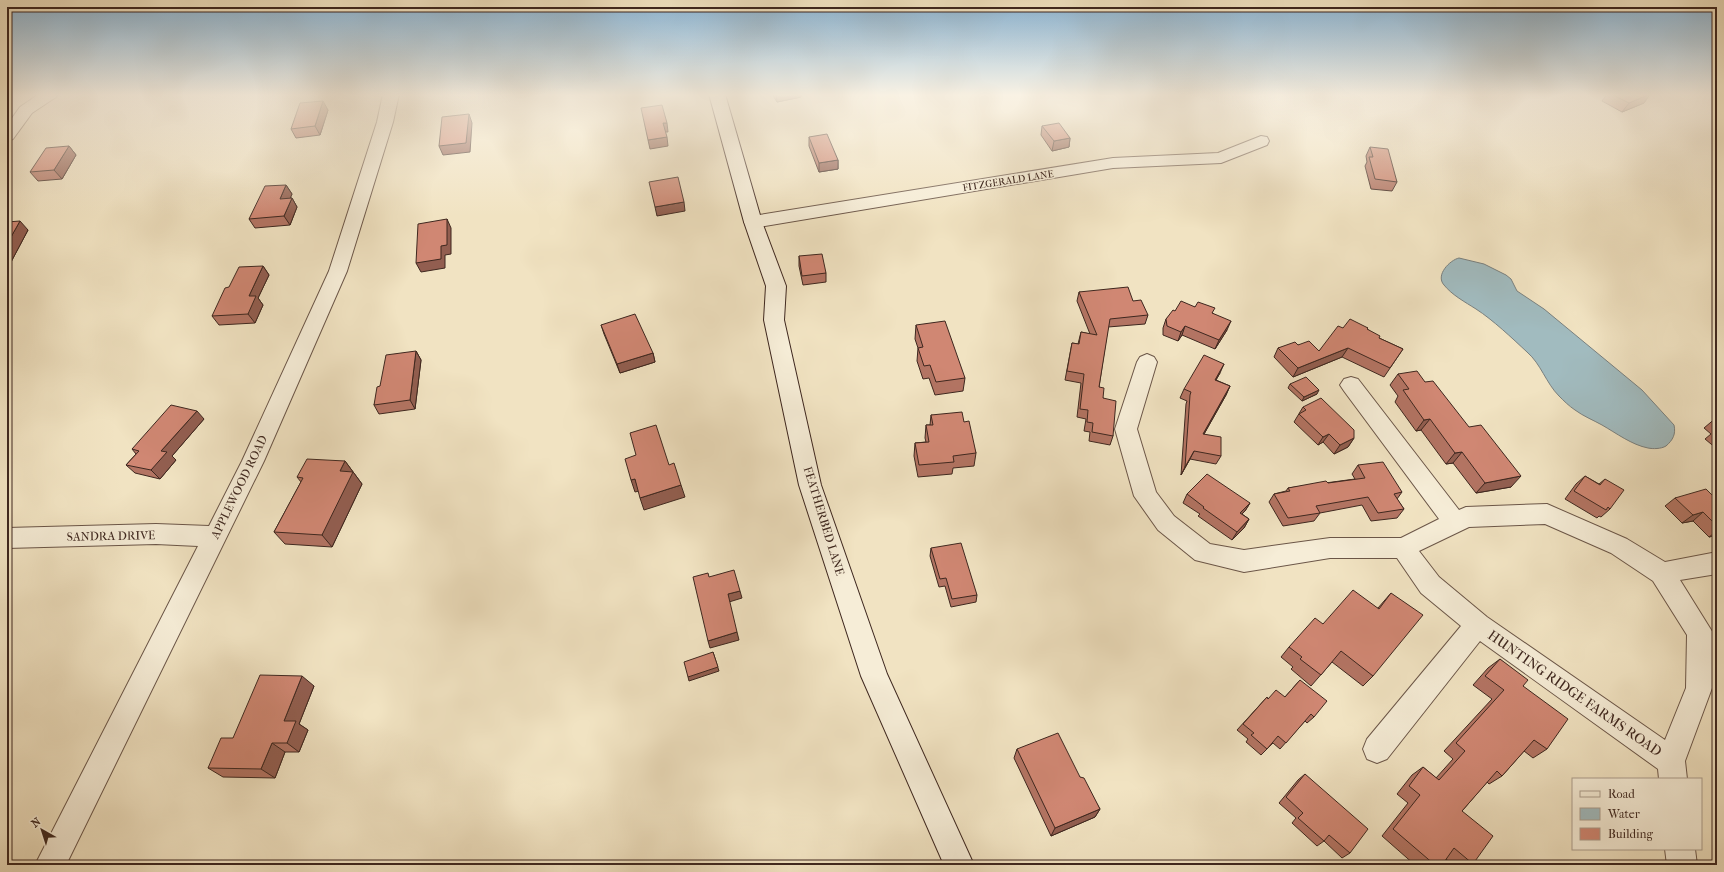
<svg xmlns="http://www.w3.org/2000/svg" width="1724" height="872" viewBox="0 0 1724 872" font-family="'IM FELL French Canon',serif">
	<rect width="100%" height="100%" fill="#f1e3c2"/>
	<filter id="stains"><feTurbulence type="fractalNoise" baseFrequency=".005" numOctaves="4"/><feColorMatrix values="0 0 0 0 .2 0 0 0 0 .09 0 0 0 0 .02 0 0 0 .5 -.17"/></filter>
	<radialGradient id="worn" r=".72"><stop offset=".6" stop-color="#630" stop-opacity="0"/><stop offset="1" stop-color="#630" stop-opacity=".3"/></radialGradient>
	<!-- water -->
	<path fill="#a1bbbf" stroke="#79807f" d="M 1459,258 L 1484,264 L 1506,275 L 1511,279 L 1517,291 L 1544,309 L 1642,390 L 1674,425 C 1676,434 1673,440 1666,446 C 1661,449 1653,449 1648,448 C 1632,445 1616,433 1602,425 C 1593,420 1583,416 1575,410 C 1569,406 1564,401 1559,396 C 1546,383 1541,364 1527,352 C 1512,338 1493,320 1476,309 C 1465,302 1452,295 1444,285 C 1435,275 1450,260 1459,258 Z"/>
	<g fill="none" stroke-linecap="round" stroke-linejoin="round">
		<!-- street casing -->
		<g stroke="#6b5648" stroke-width="2">
			<path id="street" d="M 39,94 L 58,94 L 56,97 L 32,113 L 13,139 L 7,141 L 7,125 L 20,107 Z
				M 383,94 L 399,94 L 393,122 L 347,271 L 264,461 L 66,865 L 35,865 L 198,546 L 156,544 L 7,548 L 7,528 L 156,524 L 209,526 L 242,461 L 329,271 L 377,122 Z
				M 1261,136 L 1267,137 L 1269,141 L 1267,145 L 1221,163 L 1113,168 L 753,228 L 747,226 L 744,222 L 747,218 L 753,216 L 1113,158 L 1218,153 Z
				M 1147,354 L 1154,357 L 1157,362 L 1137,429 L 1156,492 L 1174,516 L 1210,544 L 1244,550 L 1330,538 L 1401,538 L 1439,519 L 1344,391 L 1340,385 L 1344,379 L 1351,377 L 1358,379 L 1459,510 L 1466,507 L 1547,504 L 1627,539 L 1665,562 L 1717,552 L 1717,574 L 1680,580 L 1713,633 L 1712,688 L 1685,761 L 1687,779 L 1659,779 L 1658,769 L 1480,641 L 1387,759 L 1377,763 L 1367,759 L 1363,749 L 1367,739 L 1461,626 L 1421,593 L 1397,558 L 1330,558 L 1244,572 L 1195,560 L 1158,530 L 1134,496 L 1115,429 L 1137,362 L 1140,357 ZM 1545,524 L 1611,553 L 1653,581 L 1687,635 L 1686,688 L 1665,740 L 1487,617 L 1439,577 L 1419,551 L 1469,527 Z
				M 1665,849 L 1695,849 L 1697,865 L 1667,865 Z"/>
		</g>
		<!-- secondary casing -->
		<g stroke="#3e271f" stroke-width="2">
			<path id="secondary" d="M 709,94 L 725,94 L 762,222 L 786,286 L 784,320 L 821,485 L 887,674 L 974,865 L 944,865 L 861,676 L 799,485 L 764,320 L 766,286 L 744,222 Z"/>
		</g>
		<!-- street -->
		<use href="#street" fill="#f6edd7" fill-rule="evenodd"/>
		<!-- secondary -->
		<use href="#secondary" fill="#f6edd7" fill-rule="evenodd"/>
	</g>
	<!-- wall -->
	<path fill="#b37463" stroke="#3e271f" d="M 772,94 L 801,94 L 801,97 L 777,102 Z
		M 1607,94 L 1650,94 L 1644,103 L 1622,112 L 1602,101 Z
		M 328,110 L 320,135 L 296,138 L 291,129 Z
		M 1042,126 L 1070,138 L 1069,147 L 1052,151 L 1041,135 Z
		M 809,137 L 838,160 L 838,169 L 819,172 L 809,146 Z
		M 69,146 L 76,155 L 62,179 L 38,181 L 30,172 Z
		M 1370,147 L 1397,182 L 1392,191 L 1371,189 L 1365,166 L 1367,162 L 1366,156 Z
		M 286,185 L 292,194 L 290,198 L 292,198 L 297,207 L 290,225 L 255,228 L 249,219 Z
		M 7,222 L 28,230 L 11,262 L 7,262 Z
		M 1717,231 L 1717,238 L 1713,236 Z
		M 799,256 L 826,273 L 826,282 L 803,285 L 799,266 Z
		M 263,266 L 269,275 L 258,298 L 263,305 L 255,323 L 219,325 L 212,316 Z
		M 1079,292 L 1133,301 L 1148,315 L 1145,324 L 1108,327 L 1099,387 L 1103,398 L 1113,436 L 1110,445 L 1089,441 L 1090,432 L 1084,431 L 1086,419 L 1077,417 L 1081,383 L 1065,380 L 1072,343 L 1078,344 L 1081,332 L 1090,334 L 1077,301 Z
		M 1195,307 L 1213,313 L 1227,330 L 1215,349 L 1182,335 L 1178,341 L 1163,335 L 1163,328 L 1166,319 L 1175,311 Z
		M 601,325 L 653,353 L 655,362 L 620,373 L 604,334 Z
		M 916,325 L 965,378 L 963,391 L 935,395 L 929,378 L 923,379 L 917,361 L 918,348 L 915,339 Z
		M 1343,328 L 1368,328 L 1367,329 L 1379,338 L 1403,349 L 1384,377 L 1342,357 L 1293,377 L 1274,357 L 1278,348 L 1298,345 L 1319,351 Z
		M 416,351 L 421,360 L 415,409 L 379,414 L 374,405 L 380,386 Z
		M 1220,373 L 1216,380 L 1230,386 L 1226,395 L 1204,434 L 1221,456 L 1216,464 L 1190,459 L 1181,475 L 1186,404 L 1187,401 L 1180,398 L 1184,389 Z
		M 1398,374 L 1425,382 L 1511,487 L 1476,493 L 1453,463 L 1446,464 L 1421,430 L 1416,431 L 1395,402 L 1398,396 L 1390,385 Z
		M 1290,384 L 1317,394 L 1302,401 L 1288,388 Z
		M 1303,407 L 1354,438 L 1348,447 L 1334,454 L 1323,442 L 1318,445 L 1294,422 Z
		M 931,415 L 964,422 L 976,453 L 974,466 L 953,468 L 952,474 L 918,477 L 914,456 L 915,443 L 926,442 L 925,438 L 926,425 L 930,425 Z
		M 1717,417 L 1717,449 L 1705,439 L 1711,434 L 1704,428 Z
		M 204,419 L 172,456 L 176,460 L 160,479 L 135,473 L 126,465 L 136,454 L 132,449 Z
		M 345,461 L 362,484 L 332,547 L 285,544 L 274,532 L 301,482 L 297,477 Z
		M 1358,465 L 1402,492 L 1397,499 L 1404,509 L 1397,518 L 1371,521 L 1362,505 L 1320,513 L 1314,521 L 1283,526 L 1269,502 L 1274,494 L 1286,491 L 1288,488 L 1355,479 L 1352,474 Z
		M 1585,476 L 1599,484 L 1605,479 L 1610,509 L 1601,517 L 1599,516 L 1597,518 L 1565,499 L 1576,484 Z
		M 1187,494 L 1250,503 L 1245,511 L 1242,514 L 1249,519 L 1244,528 L 1232,540 L 1198,516 L 1200,514 L 1183,503 Z
		M 1675,498 L 1717,498 L 1717,535 L 1709,537 L 1693,521 L 1682,523 L 1665,506 Z
		M 931,548 L 977,595 L 976,602 L 951,607 L 945,586 L 939,587 L 930,556 Z
		M 1391,593 L 1373,676 L 1363,686 L 1332,662 L 1311,686 L 1291,669 L 1293,667 L 1281,657 L 1289,647 L 1323,624 L 1378,608 Z
		M 1500,659 L 1523,686 L 1547,749 L 1533,758 L 1524,751 L 1502,776 L 1489,784 L 1487,782 L 1462,811 L 1473,864 L 1471,865 L 1453,865 L 1446,859 L 1442,865 L 1415,865 L 1382,836 L 1408,803 L 1397,794 L 1412,775 L 1423,767 L 1436,778 L 1453,759 L 1444,751 L 1492,699 L 1473,685 L 1488,668 Z
		M 1300,680 L 1314,717 L 1307,723 L 1305,721 L 1280,749 L 1273,743 L 1261,755 L 1246,742 L 1248,739 L 1237,730 L 1267,697 L 1268,699 L 1285,697 Z
		M 314,686 L 299,724 L 308,730 L 299,752 L 285,752 L 275,778 L 223,777 L 208,768 L 233,738 Z
		M 1017,749 L 1080,777 L 1100,809 L 1095,817 L 1051,836 L 1014,758 Z
		M 1305,774 L 1350,853 L 1342,858 L 1324,841 L 1317,846 L 1292,823 L 1296,818 L 1279,803 L 1298,780 Z"/>
	<!-- shaded-wall -->
	<path fill="#925e50" stroke="#3e271f" d="M 776,94 L 801,94 L 801,97 L 777,102 Z
		M 1650,94 L 1644,103 L 1622,112 L 1629,103 Z
		M 323,101 L 328,110 L 320,135 L 315,126 Z
		M 469,114 L 472,123 L 470,152 L 443,155 L 439,146 Z
		M 663,123 L 667,123 L 668,132 L 665,132 Z
		M 667,137 L 668,146 L 650,149 L 648,140 Z
		M 1070,138 L 1069,147 L 1052,151 L 1054,141 Z
		M 69,146 L 76,155 L 62,179 L 54,170 Z
		M 838,160 L 838,169 L 819,172 L 819,163 Z
		M 286,185 L 292,194 L 286,208 L 280,199 Z
		M 292,198 L 297,207 L 290,225 L 284,216 Z
		M 684,202 L 685,211 L 657,216 L 655,207 Z
		M 447,219 L 451,228 L 451,254 L 445,255 L 445,268 L 421,272 L 416,263 L 441,246 Z
		M 20,221 L 28,230 L 11,262 L 7,258 L 7,244 Z
		M 263,266 L 269,275 L 258,298 L 263,305 L 255,323 L 248,314 L 249,296 Z
		M 1231,321 L 1227,330 L 1215,349 L 1219,340 Z
		M 1185,326 L 1182,335 L 1178,341 L 1181,332 Z
		M 1348,348 L 1342,357 L 1293,377 L 1298,368 Z
		M 416,351 L 421,360 L 415,409 L 410,400 Z
		M 653,353 L 655,362 L 620,373 L 617,364 Z
		M 1224,364 L 1220,373 L 1211,388 L 1215,380 Z
		M 1230,386 L 1226,395 L 1199,443 L 1203,434 Z
		M 1319,390 L 1317,394 L 1302,401 L 1304,397 Z
		M 197,411 L 204,419 L 172,456 L 176,460 L 160,479 L 151,470 L 161,451 Z
		M 1430,419 L 1421,430 L 1416,431 L 1424,420 Z
		M 1329,434 L 1323,442 L 1318,445 L 1323,437 Z
		M 1354,438 L 1348,447 L 1334,454 L 1340,445 Z
		M 1194,451 L 1190,459 L 1181,475 L 1185,467 Z
		M 1462,452 L 1453,463 L 1446,464 L 1455,453 Z
		M 345,461 L 362,484 L 332,547 L 322,535 L 340,471 Z
		M 1521,476 L 1511,487 L 1476,493 L 1485,483 Z
		M 635,479 L 639,491 L 635,492 L 631,480 Z
		M 681,485 L 685,497 L 644,510 L 640,498 Z
		M 1250,503 L 1245,511 L 1235,521 L 1240,513 Z
		M 1703,512 L 1693,521 L 1682,523 L 1693,515 Z
		M 1249,519 L 1244,528 L 1232,540 L 1237,532 Z
		M 1717,531 L 1717,535 L 1709,537 Z
		M 740,591 L 742,598 L 729,602 L 728,594 Z
		M 737,632 L 739,640 L 710,648 L 708,641 Z
		M 713,652 L 719,671 L 689,681 L 688,677 Z
		M 302,676 L 314,686 L 299,724 L 308,730 L 299,752 L 287,743 L 284,721 Z
		M 272,743 L 285,752 L 275,778 L 261,769 Z
		M 1100,809 L 1095,817 L 1051,836 L 1055,828 Z"/>
	<!-- building -->
	<path fill="#d08773" stroke="#3e271f" d="M 1611,94 L 1650,94 L 1629,103 Z
		M 323,101 L 315,126 L 291,129 L 300,103 Z
		M 662,105 L 667,123 L 663,123 L 667,137 L 648,140 L 641,108 Z
		M 469,114 L 466,143 L 439,146 L 442,117 Z
		M 1059,123 L 1070,138 L 1054,141 L 1042,126 Z
		M 827,134 L 838,160 L 819,163 L 809,137 Z
		M 69,146 L 54,170 L 30,172 L 46,148 Z
		M 1370,147 L 1388,149 L 1397,182 L 1375,179 L 1369,157 L 1373,157 Z
		M 678,177 L 684,202 L 655,207 L 649,182 Z
		M 286,185 L 280,199 L 292,198 L 284,216 L 249,219 L 265,186 Z
		M 447,219 L 447,245 L 441,246 L 441,259 L 416,263 L 418,224 Z
		M 20,221 L 7,244 L 7,222 Z
		M 822,254 L 826,273 L 802,276 L 799,256 Z
		M 263,266 L 249,296 L 256,296 L 248,314 L 212,316 L 225,288 L 229,287 L 239,267 Z
		M 1128,287 L 1133,301 L 1141,300 L 1148,315 L 1110,319 L 1099,387 L 1104,388 L 1103,398 L 1116,401 L 1113,436 L 1092,432 L 1093,423 L 1087,422 L 1088,410 L 1080,409 L 1084,374 L 1067,371 L 1072,343 L 1079,344 L 1081,332 L 1097,335 L 1079,292 Z
		M 1181,301 L 1195,307 L 1198,302 L 1215,308 L 1212,313 L 1231,321 L 1219,340 L 1185,326 L 1181,332 L 1167,326 L 1166,319 L 1173,310 L 1175,311 Z
		M 635,314 L 653,353 L 617,364 L 601,325 Z
		M 1350,319 L 1368,328 L 1367,329 L 1380,336 L 1379,338 L 1403,349 L 1390,368 L 1348,348 L 1298,368 L 1278,348 L 1295,342 L 1298,345 L 1309,341 L 1319,351 L 1338,326 L 1343,328 Z
		M 945,321 L 965,378 L 936,382 L 930,365 L 924,366 L 918,348 L 923,347 L 916,325 Z
		M 416,351 L 410,400 L 374,405 L 377,387 L 380,386 L 386,355 Z
		M 1204,355 L 1224,364 L 1215,380 L 1230,386 L 1203,434 L 1221,437 L 1221,456 L 1194,451 L 1185,467 L 1190,395 L 1191,392 L 1184,389 Z
		M 1417,371 L 1425,382 L 1433,381 L 1469,427 L 1481,425 L 1521,476 L 1485,483 L 1462,452 L 1455,453 L 1430,419 L 1424,420 L 1403,390 L 1409,389 L 1398,374 Z
		M 1306,377 L 1319,390 L 1304,397 L 1290,384 Z
		M 1321,398 L 1354,430 L 1354,438 L 1340,445 L 1329,434 L 1323,437 L 1299,414 L 1306,410 L 1303,407 Z
		M 171,405 L 197,411 L 161,451 L 167,452 L 151,470 L 126,465 L 139,451 L 132,449 Z
		M 962,412 L 964,422 L 969,421 L 976,453 L 953,456 L 954,462 L 919,465 L 915,443 L 929,442 L 926,425 L 933,425 L 931,415 Z
		M 656,425 L 669,465 L 674,463 L 681,485 L 640,498 L 635,479 L 631,480 L 625,459 L 636,455 L 630,433 Z
		M 307,459 L 345,461 L 340,471 L 353,472 L 322,535 L 274,532 L 303,478 L 297,477 Z
		M 1383,462 L 1402,492 L 1394,494 L 1404,509 L 1378,513 L 1368,497 L 1316,506 L 1320,513 L 1288,518 L 1274,494 L 1290,491 L 1288,488 L 1326,481 L 1328,483 L 1365,478 L 1358,465 Z
		M 1207,474 L 1250,503 L 1240,513 L 1249,519 L 1237,532 L 1203,508 L 1204,507 L 1187,494 Z
		M 1585,476 L 1600,485 L 1605,479 L 1624,490 L 1610,509 L 1608,507 L 1606,510 L 1574,491 Z
		M 1706,489 L 1716,499 L 1717,498 L 1717,526 L 1703,512 L 1693,515 L 1675,498 Z
		M 961,543 L 977,595 L 952,599 L 946,578 L 940,579 L 931,548 Z
		M 734,570 L 740,591 L 728,594 L 737,632 L 708,641 L 693,577 L 708,573 L 709,577 Z
		M 1353,590 L 1379,609 L 1391,593 L 1423,615 L 1373,676 L 1341,651 L 1321,675 L 1300,659 L 1302,657 L 1289,647 L 1315,618 L 1323,624 Z
		M 713,652 L 718,667 L 688,677 L 684,662 Z
		M 1500,659 L 1528,680 L 1523,686 L 1568,719 L 1547,749 L 1534,740 L 1502,776 L 1497,771 L 1462,811 L 1493,836 L 1473,864 L 1454,848 L 1442,865 L 1435,865 L 1393,829 L 1420,795 L 1409,786 L 1423,767 L 1439,780 L 1465,751 L 1456,743 L 1504,690 L 1485,676 Z
		M 260,675 L 302,676 L 284,721 L 296,721 L 287,743 L 272,743 L 261,769 L 208,768 L 221,738 L 233,738 Z
		M 1300,680 L 1327,701 L 1314,717 L 1311,714 L 1286,743 L 1278,736 L 1267,749 L 1251,735 L 1254,733 L 1243,724 L 1267,697 L 1268,699 L 1276,690 L 1285,697 Z
		M 1058,733 L 1080,777 L 1084,778 L 1100,809 L 1055,828 L 1017,749 Z
		M 1305,774 L 1368,829 L 1350,853 L 1329,835 L 1324,841 L 1298,818 L 1303,813 L 1286,797 Z"/>
	<!-- sky -->
	<linearGradient id="sky" x2="0" y2="1"><stop stop-color="#8bb7d8"/><stop offset="0.44" stop-color="#f9f2e4"/><stop offset="1" stop-color="#f9f2e4" stop-opacity="0"/></linearGradient>
	<rect width="1724" height="216" fill="url(#sky)"/>
	<g text-anchor="middle" stroke-width="3" stroke-linejoin="round" paint-order="stroke">
		<!-- far-street labels -->
		<g font-size="10" fill="#3e271f" stroke="#f6edd7">
			<text transform="translate(1008 180) rotate(-9)" y="4">FITZGERALD LANE</text>
		</g>
		<!-- street labels -->
		<g font-size="12" fill="#3e271f" stroke="#f6edd7">
			<text transform="translate(239 487) rotate(-64)" y="4">APPLEWOOD ROAD</text>
			<text transform="translate(824 521) rotate(73)" y="4">FEATHERBED LANE</text>
			<text transform="translate(111 536) rotate(-1)" y="4">SANDRA DRIVE</text>
		</g>
		<!-- near-street labels -->
		<g font-size="14" fill="#3e271f" stroke="#f6edd7">
			<text transform="translate(1575 693) rotate(35)" y="5">HUNTING RIDGE FARMS ROAD</text>
		</g>
	</g>
	<!-- margin -->
	<rect width="1724" height="872" fill="none" stroke="#f1e3c2" stroke-width="24"/>
	<rect x="8" y="8" width="1708" height="856" fill="none" stroke="#3e271f" stroke-width="2"/>
	<rect x="12" y="12" width="1700" height="848" fill="none" stroke="#3e271f"/>
	<!-- legend -->
	<rect x="1572" y="778" width="130" height="72" fill="#f6edd7" stroke="#ac9e8d"/>
	<rect x="1580" y="791" width="20" height="6" fill="#f6edd7" stroke="#ac9e8d"/>
	<text x="1608" y="798" font-size="12" fill="#3e271f">Road</text>
	<rect x="1580" y="808" width="20" height="12" fill="#a1bbbf" stroke="#ac9e8d"/>
	<text x="1608" y="818" font-size="12" fill="#3e271f">Water</text>
	<rect x="1580" y="828" width="20" height="12" fill="#d08773" stroke="#ac9e8d"/>
	<text x="1608" y="838" font-size="12" fill="#3e271f">Building</text>
	<!-- north arrow -->
	<g transform="translate(42 830) rotate(321)" stroke="#f6edd7" stroke-width="3" paint-order="stroke">
	<path d="M0-3L7 15L0 10L-7 15Z" fill="#3e271f"/>
	<text y="-6" font-size="11" font-weight="bold" text-anchor="middle" fill="#3e271f">N</text>
	</g>
	<rect width="100%" height="100%" filter="url(#stains)"/>
	<rect width="100%" height="100%" fill="url(#worn)"/>
</svg>
